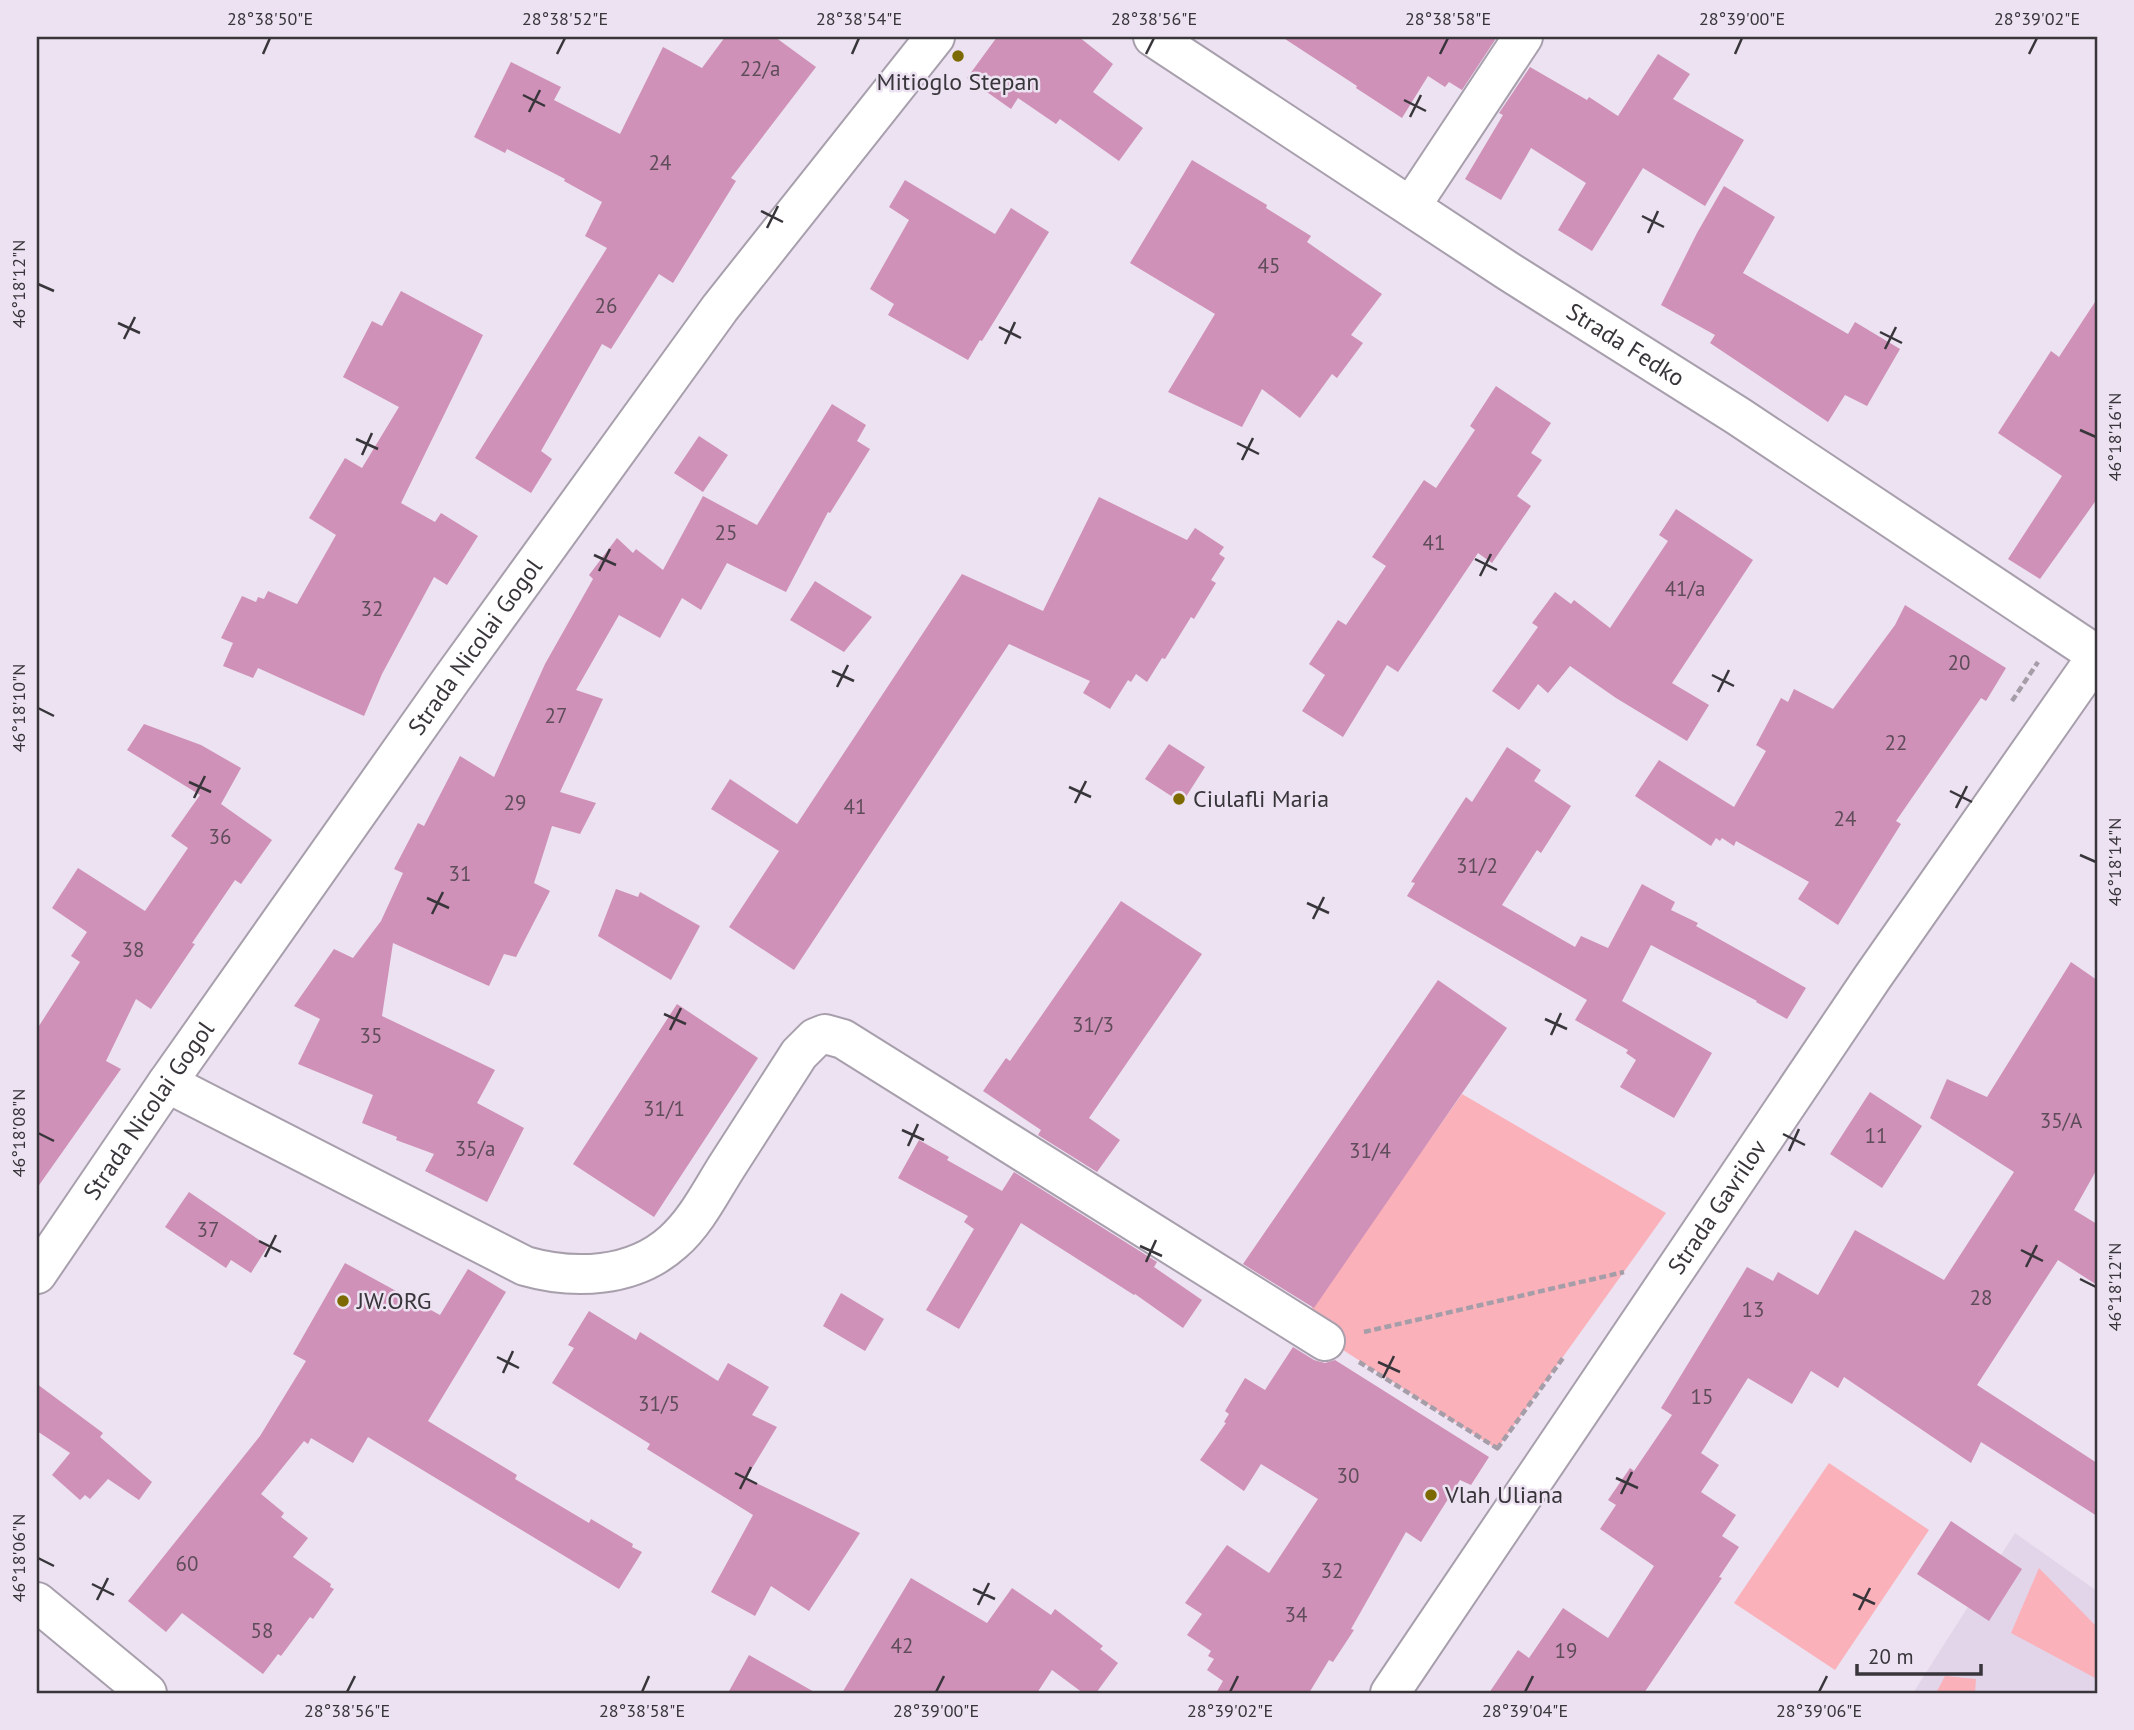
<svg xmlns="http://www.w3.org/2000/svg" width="2134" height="1730" viewBox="0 0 2134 1730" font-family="'PT Sans',sans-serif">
	<rect width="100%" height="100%" fill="#ece2f1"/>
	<!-- built -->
	<path fill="#e2d5ea" d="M 2015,1533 L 2097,1591 L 2097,1693 L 1913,1693 Z"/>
	<!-- green -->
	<path fill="#fab1ba" d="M 1462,1094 L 1666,1213 L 1497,1449 L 1301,1323 Z
		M 1829,1463 L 1929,1530 L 1835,1670 L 1734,1603 Z
		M 2039,1568 L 2097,1627 L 2097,1679 L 2011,1633 Z
		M 1945,1676 L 1976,1679 L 1975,1693 L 1936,1693 Z"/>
	<!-- building -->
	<path fill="#cf91b7" d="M 725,37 L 775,37 L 816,67 L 731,178 L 736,181 L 673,283 L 659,274 L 611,349 L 602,344 L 541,451 L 552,459 L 531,493 L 475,458 L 607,248 L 585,236 L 602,202 L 564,181 L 565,179 L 507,149 L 505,153 L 474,137 L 511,62 L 561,87 L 554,100 L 620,134 L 663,47 L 702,68 Z
		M 997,37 L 1079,37 L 1113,64 L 1093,92 L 1143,128 L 1119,161 L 1060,119 L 1056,124 L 1018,98 L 1011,109 L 967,78 Z
		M 1282,37 L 1497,37 L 1462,90 L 1449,82 L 1445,87 L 1428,76 L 1402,118 L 1356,88 L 1357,86 Z
		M 1658,54 L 1690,74 L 1673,99 L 1744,140 L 1705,206 L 1643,168 L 1592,251 L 1558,230 L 1586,183 L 1531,148 L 1501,200 L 1465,179 L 1503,115 L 1499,113 L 1530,67 L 1587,100 L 1589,97 L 1618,116 Z
		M 1192,160 L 1267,205 L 1266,208 L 1311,236 L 1307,242 L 1382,294 L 1351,335 L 1363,343 L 1337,378 L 1332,374 L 1300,418 L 1262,389 L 1242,427 L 1168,392 L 1215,314 L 1130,263 Z
		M 905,180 L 995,234 L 1011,208 L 1049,232 L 982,341 L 980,340 L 968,360 L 888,315 L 894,304 L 870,289 L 909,220 L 889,207 Z
		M 1724,186 L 1775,217 L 1743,273 L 1848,334 L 1855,322 L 1900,349 L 1867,406 L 1845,395 L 1828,422 L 1710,343 L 1715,335 L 1661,305 L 1697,233 Z
		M 401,291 L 483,335 L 401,503 L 435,522 L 441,513 L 478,536 L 447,585 L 434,577 L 382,674 L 364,716 L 258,668 L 253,678 L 223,666 L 233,643 L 221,638 L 242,596 L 256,602 L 258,597 L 264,599 L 268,591 L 297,604 L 336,535 L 309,518 L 345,458 L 362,468 L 399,407 L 343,377 L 372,321 L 382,326 Z
		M 2097,299 L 2097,499 L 2040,579 L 2008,559 L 2062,476 L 1998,433 L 2051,351 L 2059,357 Z
		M 1496,386 L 1551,423 L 1531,453 L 1542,460 L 1517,496 L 1531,506 L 1492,563 L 1478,553 L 1398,672 L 1387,665 L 1343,737 L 1302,711 L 1325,675 L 1309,664 L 1338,620 L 1346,625 L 1386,566 L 1372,557 L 1424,480 L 1436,488 L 1475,430 L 1470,426 Z
		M 832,404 L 866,425 L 857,441 L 870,449 L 830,513 L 828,512 L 786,592 L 727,563 L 701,610 L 682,598 L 660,638 L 619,615 L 576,690 L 603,699 L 560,792 L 596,803 L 580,834 L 552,826 L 534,883 L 550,891 L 516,957 L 504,954 L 489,986 L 393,943 L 382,1016 L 495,1070 L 477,1103 L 524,1128 L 487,1202 L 425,1171 L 434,1154 L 396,1140 L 397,1137 L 362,1123 L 373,1095 L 298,1064 L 320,1019 L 294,1006 L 334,949 L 353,958 L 381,921 L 403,873 L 394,869 L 418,823 L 424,826 L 460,756 L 494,777 L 545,664 L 593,579 L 589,575 L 617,538 L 633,553 L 636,549 L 663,570 L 703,496 L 757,525 Z
		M 699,436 L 728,455 L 703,492 L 674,473 Z
		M 1099,497 L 1187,540 L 1195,528 L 1224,547 L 1219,554 L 1225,558 L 1211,580 L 1216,583 L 1194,619 L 1191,617 L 1165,659 L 1162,658 L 1147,682 L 1136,674 L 1131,682 L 1128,680 L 1110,709 L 1083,693 L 1090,681 L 1009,644 L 794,970 L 729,927 L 779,851 L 711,809 L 730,779 L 797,824 L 962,574 L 1043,611 Z
		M 1676,509 L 1753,560 L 1672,683 L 1709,705 L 1687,741 L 1616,698 L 1570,666 L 1548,693 L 1538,684 L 1519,710 L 1492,691 L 1538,627 L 1532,623 L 1555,592 L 1571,604 L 1574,600 L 1610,628 L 1668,541 L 1659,535 Z
		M 815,581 L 872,617 L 844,652 L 790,620 Z
		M 1905,605 L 2006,668 L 1986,701 L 1981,698 L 1896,821 L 1901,824 L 1838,925 L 1798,899 L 1809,882 L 1736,841 L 1734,846 L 1722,838 L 1720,841 L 1716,838 L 1711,846 L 1635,796 L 1659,760 L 1734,807 L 1766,751 L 1756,745 L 1781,698 L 1788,702 L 1794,689 L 1833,709 L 1895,625 Z
		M 144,724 L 201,745 L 241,768 L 221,804 L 272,840 L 241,884 L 235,880 L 192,943 L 195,944 L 151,1009 L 136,999 L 106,1061 L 121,1069 L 37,1188 L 37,1029 L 80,962 L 71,956 L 87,932 L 52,908 L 78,868 L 145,911 L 188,848 L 171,836 L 200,795 L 127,750 Z
		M 1169,744 L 1205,767 L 1182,803 L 1145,779 Z
		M 1507,747 L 1541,770 L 1534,781 L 1571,806 L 1541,853 L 1537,850 L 1502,905 L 1575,947 L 1581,936 L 1608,948 L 1642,884 L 1675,902 L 1671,910 L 1698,923 L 1696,926 L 1806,988 L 1787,1019 L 1756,1002 L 1757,1001 L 1651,945 L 1622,1001 L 1712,1053 L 1674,1118 L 1620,1087 L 1636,1060 L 1626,1053 L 1628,1050 L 1575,1020 L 1587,1000 L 1407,896 L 1415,883 L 1411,882 L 1466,797 L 1472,802 Z
		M 616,889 L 638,897 L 640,892 L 700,926 L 671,980 L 598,936 Z
		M 1121,901 L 1202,954 L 1089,1118 L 1120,1140 L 1097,1172 L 1038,1135 L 1041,1130 L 983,1091 L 1006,1058 L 1010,1061 Z
		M 2071,962 L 2097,980 L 2097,1169 L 2074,1210 L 2097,1224 L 2097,1285 L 2058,1260 L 1977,1385 L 2097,1463 L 2097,1516 L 1981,1442 L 1971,1463 L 1844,1377 L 1838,1388 L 1811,1371 L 1792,1404 L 1748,1378 L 1701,1453 L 1719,1465 L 1701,1492 L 1736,1515 L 1722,1536 L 1739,1547 L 1719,1577 L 1722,1578 L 1644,1693 L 1489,1693 L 1518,1650 L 1529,1658 L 1563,1608 L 1608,1638 L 1654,1566 L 1600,1529 L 1616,1505 L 1608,1500 L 1630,1468 L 1634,1471 L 1672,1415 L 1661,1408 L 1747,1267 L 1773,1281 L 1778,1272 L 1818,1295 L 1855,1230 L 1944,1280 L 2014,1172 L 1930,1118 L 1947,1079 L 1987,1097 Z
		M 1438,980 L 1507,1028 L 1314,1308 L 1243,1264 Z
		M 677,1004 L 758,1058 L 654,1217 L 573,1164 Z
		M 1870,1092 L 1922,1126 L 1882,1188 L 1830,1154 Z
		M 919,1140 L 949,1157 L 947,1160 L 1002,1191 L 1014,1172 L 1157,1262 L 1154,1267 L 1202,1300 L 1183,1328 L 1135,1294 L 1134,1295 L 1021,1223 L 959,1329 L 926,1310 L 974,1229 L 964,1222 L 968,1216 L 898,1178 Z
		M 189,1192 L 268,1246 L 251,1273 L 231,1260 L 226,1268 L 165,1227 Z
		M 345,1263 L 440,1315 L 468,1269 L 506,1292 L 428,1421 L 517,1475 L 515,1479 L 589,1523 L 591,1519 L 633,1544 L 632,1547 L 642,1552 L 619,1589 L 368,1437 L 353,1463 L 311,1438 L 308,1444 L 304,1441 L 261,1494 L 284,1513 L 281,1517 L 308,1538 L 293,1557 L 331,1584 L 330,1587 L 334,1589 L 313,1619 L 310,1617 L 281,1656 L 278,1654 L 263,1674 L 182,1613 L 166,1632 L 128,1601 L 260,1436 L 306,1361 L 293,1354 Z
		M 841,1293 L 884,1319 L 865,1351 L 823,1326 Z
		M 589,1311 L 636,1340 L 640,1332 L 718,1381 L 728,1363 L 769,1387 L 752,1415 L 777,1427 L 746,1478 L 860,1533 L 809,1611 L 771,1586 L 755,1616 L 711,1592 L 753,1515 L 647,1449 L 650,1444 L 552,1383 L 574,1348 L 568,1345 Z
		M 1293,1347 L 1314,1360 L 1325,1363 L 1335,1360 L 1489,1457 L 1471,1485 L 1460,1480 L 1421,1542 L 1406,1532 L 1351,1629 L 1354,1630 L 1333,1662 L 1329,1660 L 1309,1693 L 1216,1693 L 1223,1681 L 1207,1670 L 1214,1659 L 1208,1656 L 1211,1651 L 1187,1635 L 1202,1614 L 1185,1603 L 1227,1545 L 1269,1573 L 1318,1499 L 1261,1464 L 1244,1491 L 1200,1460 L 1226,1423 L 1224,1422 L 1229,1414 L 1225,1411 L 1245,1378 L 1265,1390 Z
		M 37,1384 L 103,1433 L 100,1437 L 152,1482 L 139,1500 L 108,1479 L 90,1499 L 85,1495 L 80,1500 L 52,1475 L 70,1453 L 37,1431 Z
		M 1951,1521 L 2022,1569 L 1989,1621 L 1917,1574 Z
		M 911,1578 L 987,1623 L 1012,1588 L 1051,1615 L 1055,1609 L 1103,1646 L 1100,1649 L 1118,1663 L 1096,1693 L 1083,1693 L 1052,1670 L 1037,1693 L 842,1693 Z
		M 749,1655 L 816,1693 L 728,1693 Z"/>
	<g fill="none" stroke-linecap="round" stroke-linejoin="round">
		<!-- minor casing -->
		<g stroke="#a89fad" stroke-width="42">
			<g id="minor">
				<path id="s1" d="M 1153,37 L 1508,271 L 1738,416 L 2097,655"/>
				<path d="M 1411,206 L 1523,37"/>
				<path d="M 167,1083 L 525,1266 C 574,1280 633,1278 673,1242 C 697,1221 712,1189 729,1163 C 752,1127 776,1090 799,1054 L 815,1038 L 825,1034 L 843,1039 L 1325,1341"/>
				<path id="s2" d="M 37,1274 L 167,1083 L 451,680 L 720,308 L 935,37"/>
				<path d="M 37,1602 L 147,1693"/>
				<path id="s3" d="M 1390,1693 L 1872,978 L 2097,656"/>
			</g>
		</g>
		<!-- path -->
		<path stroke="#a59ea9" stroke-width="4.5" stroke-dasharray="7 3.5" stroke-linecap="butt" d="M 2012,701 L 2038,662
			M 1364,1332 L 1624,1272
			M 1359,1362 L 1500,1450
			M 1497,1449 L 1563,1358"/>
		<!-- minor -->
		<use href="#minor" stroke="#fff" stroke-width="38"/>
	</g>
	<!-- ticks -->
	<path fill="none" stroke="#38353b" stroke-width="2.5" d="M 263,54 L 270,38M 557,54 L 565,38M 852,54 L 859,38M 1146,54 L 1154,38M 1440,54 L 1448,38M 1735,54 L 1742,38M 2029,54 L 2037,38M 523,95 L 545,106M 1404,100 L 1426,111M 529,112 L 540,90M 1410,117 L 1421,95M 761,211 L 783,222M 1642,216 L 1664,227M 767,228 L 778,206M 1648,233 L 1658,211M 38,284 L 54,291M 118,323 L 140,333M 999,327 L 1021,338M 1880,332 L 1902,343M 124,339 L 135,317M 1005,344 L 1015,322M 1885,349 L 1896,327M 2080,430 L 2096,437M 356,439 L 378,449M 1237,443 L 1259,454M 362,455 L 372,433M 1242,460 L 1253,438M 594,555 L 616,565M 1475,559 L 1497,570M 599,571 L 610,549M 1480,576 L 1491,554M 832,671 L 854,681M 1712,675 L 1734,686M 837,687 L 848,665M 1718,692 L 1729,670M 38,708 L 54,716M 189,782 L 211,792M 1069,787 L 1091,797M 1950,791 L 1972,802M 194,798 L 205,776M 1075,803 L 1086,781M 1956,808 L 1967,786M 2080,855 L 2096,862M 427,898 L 449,908M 1307,903 L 1329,913M 432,914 L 443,892M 1313,919 L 1324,897M 664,1014 L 686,1024M 1545,1019 L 1567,1029M 670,1030 L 681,1008M 1551,1035 L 1561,1013M 902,1130 L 924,1140M 38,1133 L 54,1141M 1783,1134 L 1805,1145M 908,1146 L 918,1124M 1789,1151 L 1799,1129M 259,1241 L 281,1252M 1140,1246 L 1162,1256M 2021,1250 L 2043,1261M 265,1257 L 276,1235M 1146,1262 L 1156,1240M 2026,1267 L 2037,1245M 2080,1279 L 2096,1287M 497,1357 L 519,1368M 1378,1362 L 1400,1372M 503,1373 L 513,1351M 1383,1378 L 1394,1356M 735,1473 L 757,1484M 1616,1478 L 1638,1488M 740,1489 L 751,1467M 1621,1494 L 1632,1472M 38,1558 L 54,1566M 92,1584 L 114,1595M 973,1589 L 995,1599M 1853,1594 L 1875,1604M 97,1600 L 108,1578M 978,1605 L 989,1583M 1859,1610 L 1870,1588M 347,1692 L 355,1676M 642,1692 L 649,1676M 936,1692 L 944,1676M 1230,1692 L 1238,1676M 1525,1692 L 1533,1676M 1819,1692 L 1827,1676"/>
	<!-- markers -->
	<g fill="#7c6a01" stroke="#ece2f1" stroke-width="2.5">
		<circle cx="958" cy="56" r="7"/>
		<circle cx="1179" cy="799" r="7"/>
		<circle cx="343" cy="1301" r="7"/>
		<circle cx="1431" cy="1495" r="7"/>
	</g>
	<g text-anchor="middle" stroke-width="5" stroke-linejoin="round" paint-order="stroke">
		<!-- number labels -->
		<g font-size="21" fill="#5e4c5a">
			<text x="760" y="76">22/a</text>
			<text x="660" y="170">24</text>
			<text x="1269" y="273">45</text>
			<text x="606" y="313">26</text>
			<text x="726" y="540">25</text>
			<text x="1434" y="550">41</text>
			<text x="1685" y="596">41/a</text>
			<text x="372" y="616">32</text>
			<text x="1959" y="670">20</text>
			<text x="556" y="723">27</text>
			<text x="1896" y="750">22</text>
			<text x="515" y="810">29</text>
			<text x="855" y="814">41</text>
			<text x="1845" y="826">24</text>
			<text x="220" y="844">36</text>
			<text x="1477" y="873">31/2</text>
			<text x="460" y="881">31</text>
			<text x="133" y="957">38</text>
			<text x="1093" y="1032">31/3</text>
			<text x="371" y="1043">35</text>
			<text x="664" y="1116">31/1</text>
			<text x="2061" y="1128">35/A</text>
			<text x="1876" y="1143">11</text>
			<text x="475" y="1156">35/a</text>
			<text x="1370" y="1158">31/4</text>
			<text x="208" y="1237">37</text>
			<text x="1981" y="1305">28</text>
			<text x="1753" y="1317">13</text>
			<text x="1702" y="1404">15</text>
			<text x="659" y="1411">31/5</text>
			<text x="1348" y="1483">30</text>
			<text x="187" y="1571">60</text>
			<text x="1332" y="1578">32</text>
			<text x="1296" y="1622">34</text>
			<text x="262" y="1638">58</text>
			<text x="902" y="1653">42</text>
			<text x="1566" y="1658">19</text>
		</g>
		<!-- poi labels -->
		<g font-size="24" fill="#38353b" stroke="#ece2f1" text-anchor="start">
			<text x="958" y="90" text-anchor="middle">Mitioglo Stepan</text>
			<text x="1193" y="807">Ciulafli Maria</text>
			<text x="357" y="1309">JW.ORG</text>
			<text x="1445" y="1503">Vlah Uliana</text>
		</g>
		<!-- street labels -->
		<g font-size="24" fill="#38353b" stroke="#ece2f1">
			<text dy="8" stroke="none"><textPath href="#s1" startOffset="564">Strada Fedko</textPath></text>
			<text dy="8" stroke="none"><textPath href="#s2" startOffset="765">Strada Nicolai Gogol</textPath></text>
			<text dy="8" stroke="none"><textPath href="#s2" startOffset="198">Strada Nicolai Gogol</textPath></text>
			<text dy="8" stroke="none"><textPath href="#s3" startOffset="586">Strada Gavrilov</textPath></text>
		</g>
	</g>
	<!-- border -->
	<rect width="2134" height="1730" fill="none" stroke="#ece2f1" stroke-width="77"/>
	<!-- scale -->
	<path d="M1857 1664v10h124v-10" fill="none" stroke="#38353b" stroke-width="3.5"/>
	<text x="1868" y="1664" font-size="21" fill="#38353b" stroke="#ece2f1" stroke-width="5" paint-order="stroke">20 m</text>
	<rect x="38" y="38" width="2058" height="1654" fill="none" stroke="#38353b" stroke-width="2.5"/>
	<g font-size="18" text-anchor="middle" fill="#38353b">
		<text x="270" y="25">28°38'50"E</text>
		<text x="565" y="25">28°38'52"E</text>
		<text x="859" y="25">28°38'54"E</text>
		<text x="1154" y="25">28°38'56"E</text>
		<text x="1448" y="25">28°38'58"E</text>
		<text x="1742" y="25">28°39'00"E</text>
		<text x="2037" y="25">28°39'02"E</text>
		<text transform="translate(19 284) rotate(-90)" y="6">46°18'12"N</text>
		<text transform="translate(2115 437) rotate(-90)" y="6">46°18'16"N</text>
		<text transform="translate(19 708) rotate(-90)" y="6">46°18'10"N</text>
		<text transform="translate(2115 862) rotate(-90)" y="6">46°18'14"N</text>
		<text transform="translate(19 1133) rotate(-90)" y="6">46°18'08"N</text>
		<text transform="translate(2115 1287) rotate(-90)" y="6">46°18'12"N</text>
		<text transform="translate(19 1558) rotate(-90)" y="6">46°18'06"N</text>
		<text x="347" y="1717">28°38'56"E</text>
		<text x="642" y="1717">28°38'58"E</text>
		<text x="936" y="1717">28°39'00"E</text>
		<text x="1230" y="1717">28°39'02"E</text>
		<text x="1525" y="1717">28°39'04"E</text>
		<text x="1819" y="1717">28°39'06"E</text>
	</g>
</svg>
